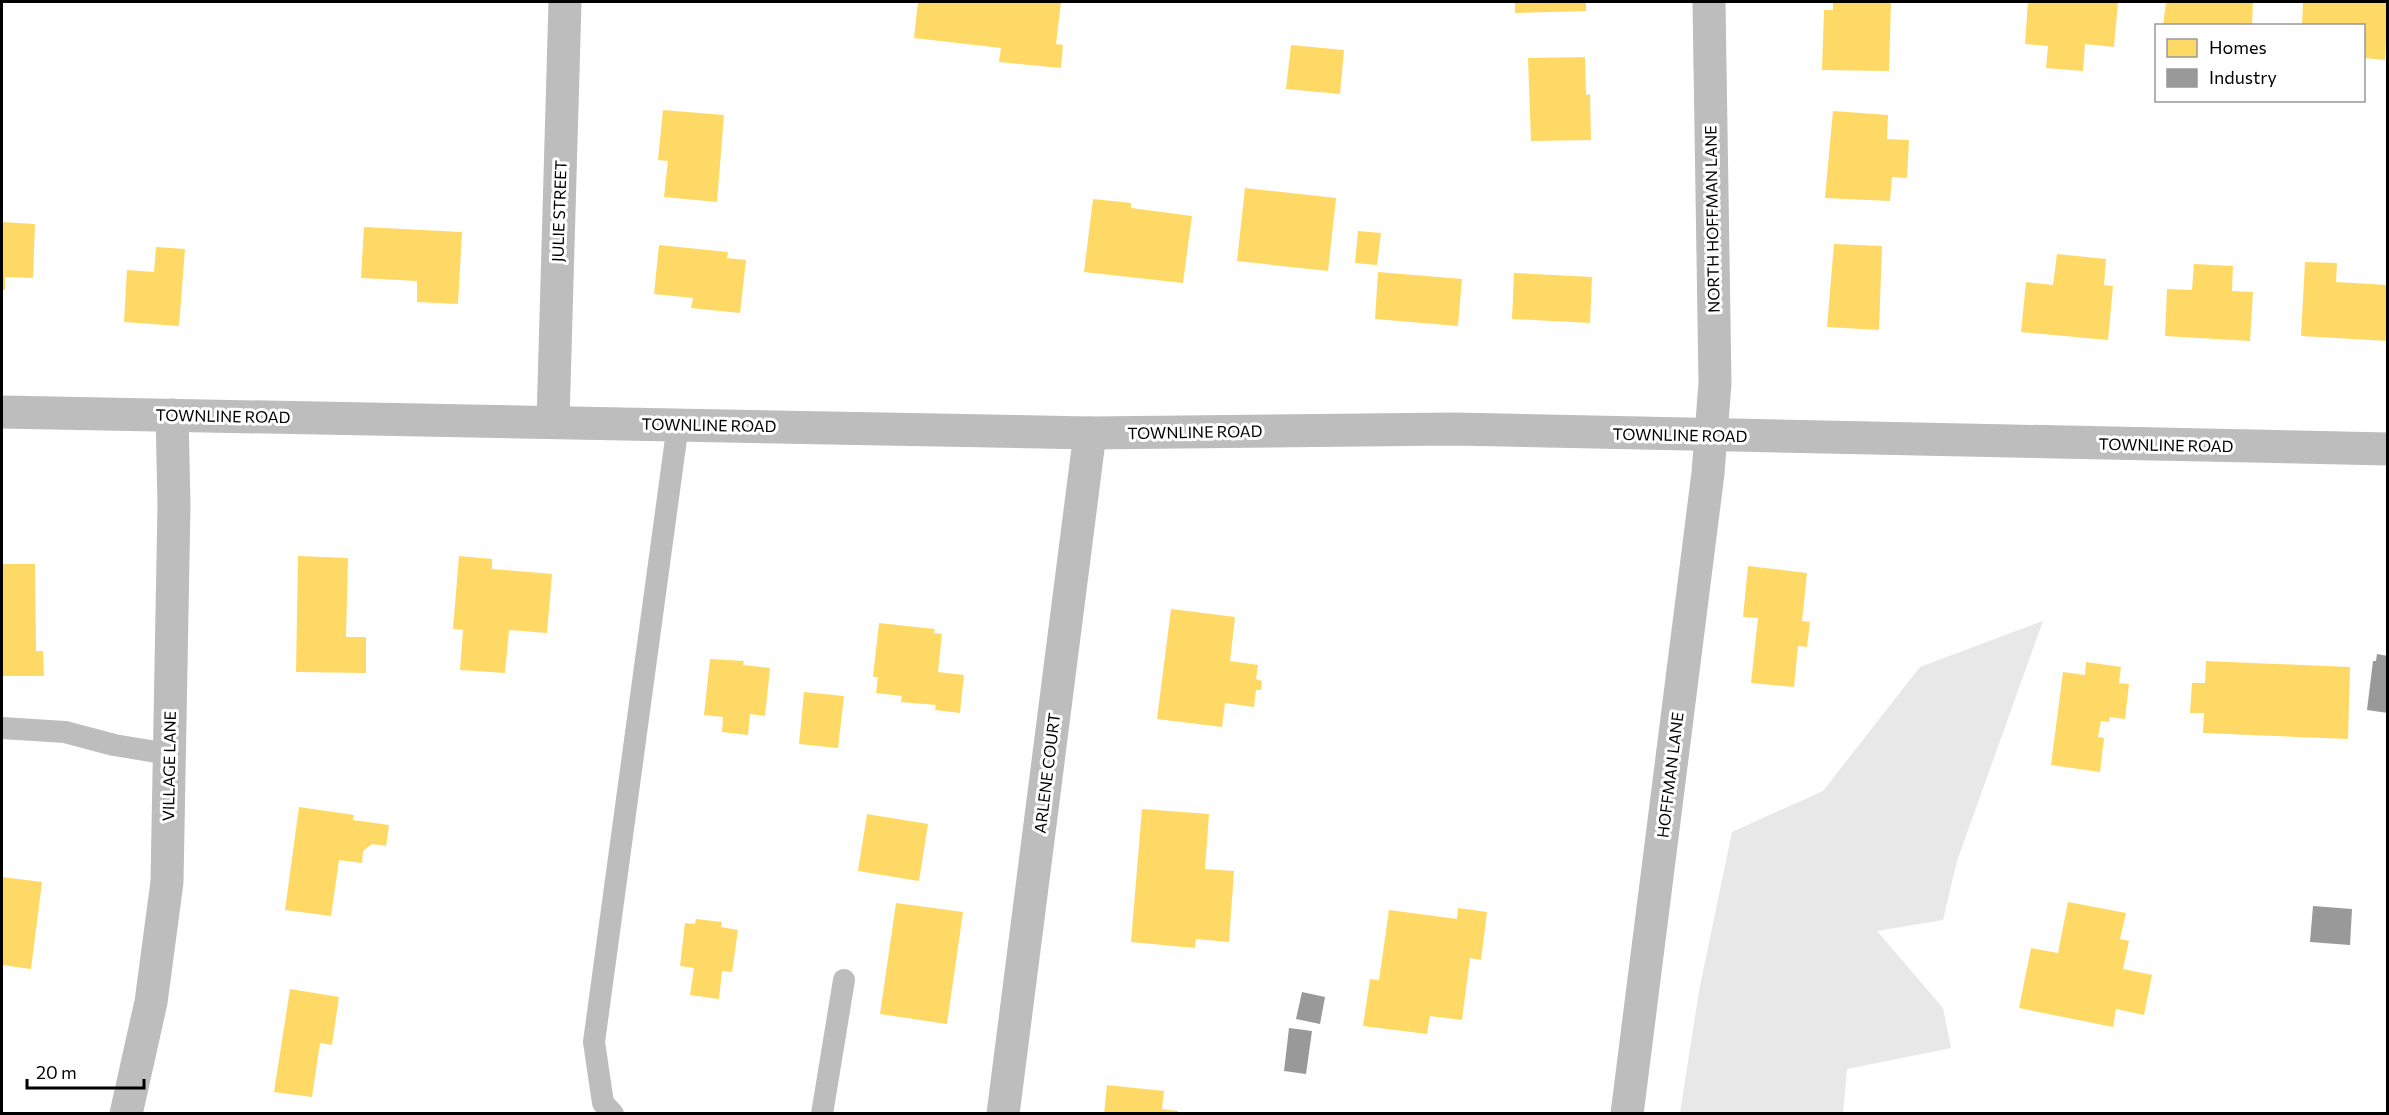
<svg xmlns="http://www.w3.org/2000/svg" width="2389" height="1115" viewBox="0 0 2389 1115" font-family="Commissioner,sans-serif">
	<rect width="100%" height="100%" fill="#fff"/>
	<!-- green -->
	<path fill="#e8e8e8" d="M 2043,621 L 1957,861 L 1943,920 L 1877,931 L 1943,1008 L 1951,1048 L 1847,1069 L 1843,1113 L 1680,1113 L 1699,991 L 1732,832 L 1823,791 L 1920,667 Z"/>
	<!-- homes -->
	<path fill="#ffd966" d="M 918,2 L 1061,2 L 1056,44 L 1063,45 L 1061,68 L 999,62 L 1001,48 L 914,38 Z
		M 1515,2 L 1586,2 L 1586,11 L 1515,13 Z
		M 1833,2 L 1891,2 L 1889,71 L 1822,70 L 1824,10 L 1833,10 Z
		M 2028,2 L 2118,2 L 2114,47 L 2085,44 L 2083,71 L 2046,68 L 2048,46 L 2025,44 Z
		M 2166,2 L 2253,2 L 2252,26 L 2163,26 Z
		M 2303,2 L 2388,2 L 2385,60 L 2364,58 L 2364,26 L 2302,26 Z
		M 1291,45 L 1344,50 L 1340,94 L 1286,89 Z
		M 1585,57 L 1586,95 L 1590,94 L 1591,140 L 1531,141 L 1528,58 Z
		M 663,110 L 724,115 L 717,202 L 664,197 L 668,161 L 658,160 Z
		M 1833,111 L 1888,115 L 1887,139 L 1909,140 L 1907,178 L 1892,177 L 1890,201 L 1825,198 Z
		M 1245,188 L 1336,198 L 1328,271 L 1237,261 Z
		M 1093,199 L 1131,203 L 1131,208 L 1192,216 L 1183,283 L 1084,272 Z
		M 2,222 L 35,224 L 33,278 L 5,277 L 5,290 L 2,290 Z
		M 364,227 L 462,232 L 458,304 L 417,302 L 417,281 L 361,278 Z
		M 1358,231 L 1381,233 L 1377,265 L 1355,263 Z
		M 1834,244 L 1882,246 L 1879,330 L 1827,327 Z
		M 659,245 L 728,252 L 727,258 L 746,260 L 740,313 L 691,308 L 693,298 L 654,294 Z
		M 156,247 L 185,249 L 179,326 L 124,322 L 127,270 L 154,272 Z
		M 2057,254 L 2106,259 L 2104,285 L 2113,286 L 2108,340 L 2021,332 L 2026,282 L 2053,285 Z
		M 2305,262 L 2337,263 L 2336,282 L 2388,285 L 2388,341 L 2301,336 Z
		M 2194,264 L 2233,266 L 2232,291 L 2253,292 L 2250,341 L 2165,336 L 2167,289 L 2192,290 Z
		M 1378,272 L 1462,279 L 1458,326 L 1375,319 Z
		M 1514,273 L 1592,277 L 1590,323 L 1512,319 Z
		M 298,556 L 348,558 L 346,637 L 366,637 L 366,673 L 296,672 Z
		M 459,556 L 492,559 L 492,569 L 552,574 L 547,633 L 509,630 L 505,673 L 460,670 L 463,630 L 453,629 Z
		M 2,564 L 35,564 L 36,651 L 43,651 L 44,676 L 2,676 Z
		M 1748,566 L 1807,573 L 1802,621 L 1810,622 L 1807,647 L 1798,646 L 1794,687 L 1751,683 L 1758,618 L 1743,617 Z
		M 1171,609 L 1235,617 L 1230,661 L 1258,665 L 1256,679 L 1262,681 L 1261,690 L 1256,690 L 1254,707 L 1225,703 L 1222,727 L 1157,719 Z
		M 879,623 L 935,629 L 934,633 L 942,634 L 938,672 L 964,675 L 960,713 L 935,710 L 936,705 L 901,702 L 902,696 L 876,693 L 878,677 L 873,677 Z
		M 710,659 L 744,661 L 743,665 L 770,668 L 765,716 L 750,714 L 748,735 L 722,732 L 723,717 L 704,715 Z
		M 2206,661 L 2350,667 L 2348,739 L 2203,733 L 2204,713 L 2190,713 L 2192,683 L 2205,683 Z
		M 2086,662 L 2121,667 L 2119,683 L 2129,684 L 2125,719 L 2110,717 L 2109,722 L 2101,721 L 2098,737 L 2104,738 L 2100,772 L 2051,765 L 2063,672 L 2085,675 Z
		M 804,692 L 844,696 L 838,748 L 799,744 Z
		M 299,807 L 354,815 L 353,820 L 389,825 L 386,846 L 372,844 L 363,851 L 362,863 L 339,860 L 331,916 L 285,910 Z
		M 1142,809 L 1209,814 L 1205,869 L 1234,871 L 1229,942 L 1196,939 L 1195,948 L 1131,942 Z
		M 867,814 L 928,824 L 919,881 L 858,871 Z
		M 2,877 L 42,882 L 31,969 L 2,965 Z
		M 2068,902 L 2126,913 L 2120,939 L 2129,941 L 2123,969 L 2152,975 L 2144,1015 L 2116,1009 L 2113,1027 L 2019,1008 L 2031,948 L 2058,953 Z
		M 896,903 L 963,912 L 947,1024 L 880,1014 Z
		M 1458,908 L 1487,912 L 1481,960 L 1470,958 L 1462,1020 L 1430,1016 L 1427,1034 L 1363,1026 L 1370,979 L 1379,980 L 1389,910 L 1457,919 Z
		M 696,919 L 722,922 L 721,927 L 738,930 L 732,972 L 722,971 L 719,999 L 690,995 L 694,968 L 680,966 L 685,923 L 695,924 Z
		M 290,989 L 339,997 L 332,1045 L 320,1043 L 312,1097 L 274,1092 Z
		M 1107,1085 L 1164,1091 L 1162,1109 L 1178,1111 L 1178,1114 L 1104,1114 Z"/>
	<!-- industry -->
	<path fill="#999" d="M 2377,654 L 2388,656 L 2388,713 L 2367,710 L 2373,661 L 2376,661 Z
		M 2313,906 L 2352,909 L 2350,945 L 2310,942 Z
		M 1302,992 L 1325,997 L 1320,1024 L 1296,1019 Z
		M 1289,1028 L 1312,1031 L 1306,1074 L 1284,1071 Z"/>
	<g fill="none" stroke-linecap="round" stroke-linejoin="round">
		<!-- service -->
		<path stroke="#bdbdbd" stroke-width="22" d="M 2,728 L 65,732 L 114,745 L 169,754
			M 613,1114 L 603,1103 L 594,1042 L 678,424
			M 822,1114 L 844,980"/>
		<!-- minor -->
		<path stroke="#bdbdbd" stroke-width="33" d="M 553,421 L 565,2
			M 126,1114 L 151,1002 L 167,882 L 174,505 L 172,415
			M 1003,1114 L 1090,433
			M 1627,1114 L 1708,473 L 1715,383 L 1709,2"/>
		<!-- tertiary -->
		<path stroke="#bdbdbd" stroke-width="33" d="M 2,412 L 1090,433 L 1454,429 L 2388,449"/>
	</g>
	<g text-anchor="middle" stroke-width="6" stroke-linejoin="round" paint-order="stroke">
		<!-- street labels -->
		<g font-size="16" fill="#000" stroke="#fff">
			<text transform="translate(559 211) rotate(-88)" y="6">JULIE STREET</text>
			<text transform="translate(1712 219) rotate(-91)" y="6">NORTH HOFFMAN LANE</text>
			<text transform="translate(223 416) rotate(1)" y="6">TOWNLINE ROAD</text>
			<text transform="translate(709 425) rotate(1)" y="6">TOWNLINE ROAD</text>
			<text transform="translate(1195 432) rotate(-1)" y="6">TOWNLINE ROAD</text>
			<text transform="translate(1680 435) rotate(1)" y="6">TOWNLINE ROAD</text>
			<text transform="translate(2166 445) rotate(1)" y="6">TOWNLINE ROAD</text>
			<text transform="translate(169 766) rotate(-89)" y="6">VILLAGE LANE</text>
			<text transform="translate(1047 773) rotate(-83)" y="6">ARLENE COURT</text>
			<text transform="translate(1670 775) rotate(-83)" y="6">HOFFMAN LANE</text>
		</g>
	</g>
	<!-- border -->
	<rect width="2389" height="1115" fill="none" stroke="#000000" stroke-width="6"/>
	<!-- legend -->
	<rect x="2155" y="24" width="210" height="78" fill="#ffffff" stroke="#999999" stroke-width="1.5"/>
	<rect x="2167" y="39" width="30" height="18" fill="#ffd966" stroke="#999999" stroke-width="1.5"/>
	<text x="2209" y="54" font-size="18" fill="#000000">Homes</text>
	<rect x="2167" y="69" width="30" height="18" fill="#999999" stroke="#999999" stroke-width="1.5"/>
	<text x="2209" y="84" font-size="18" fill="#000000">Industry</text>
	<!-- scale -->
	<path d="M27 1079v9h117v-9" fill="none" stroke="#000000" stroke-width="3"/>
	<text x="36" y="1079" font-size="18" fill="#000000" stroke="#ffffff" stroke-width="4.5" paint-order="stroke">20 m</text>
</svg>
